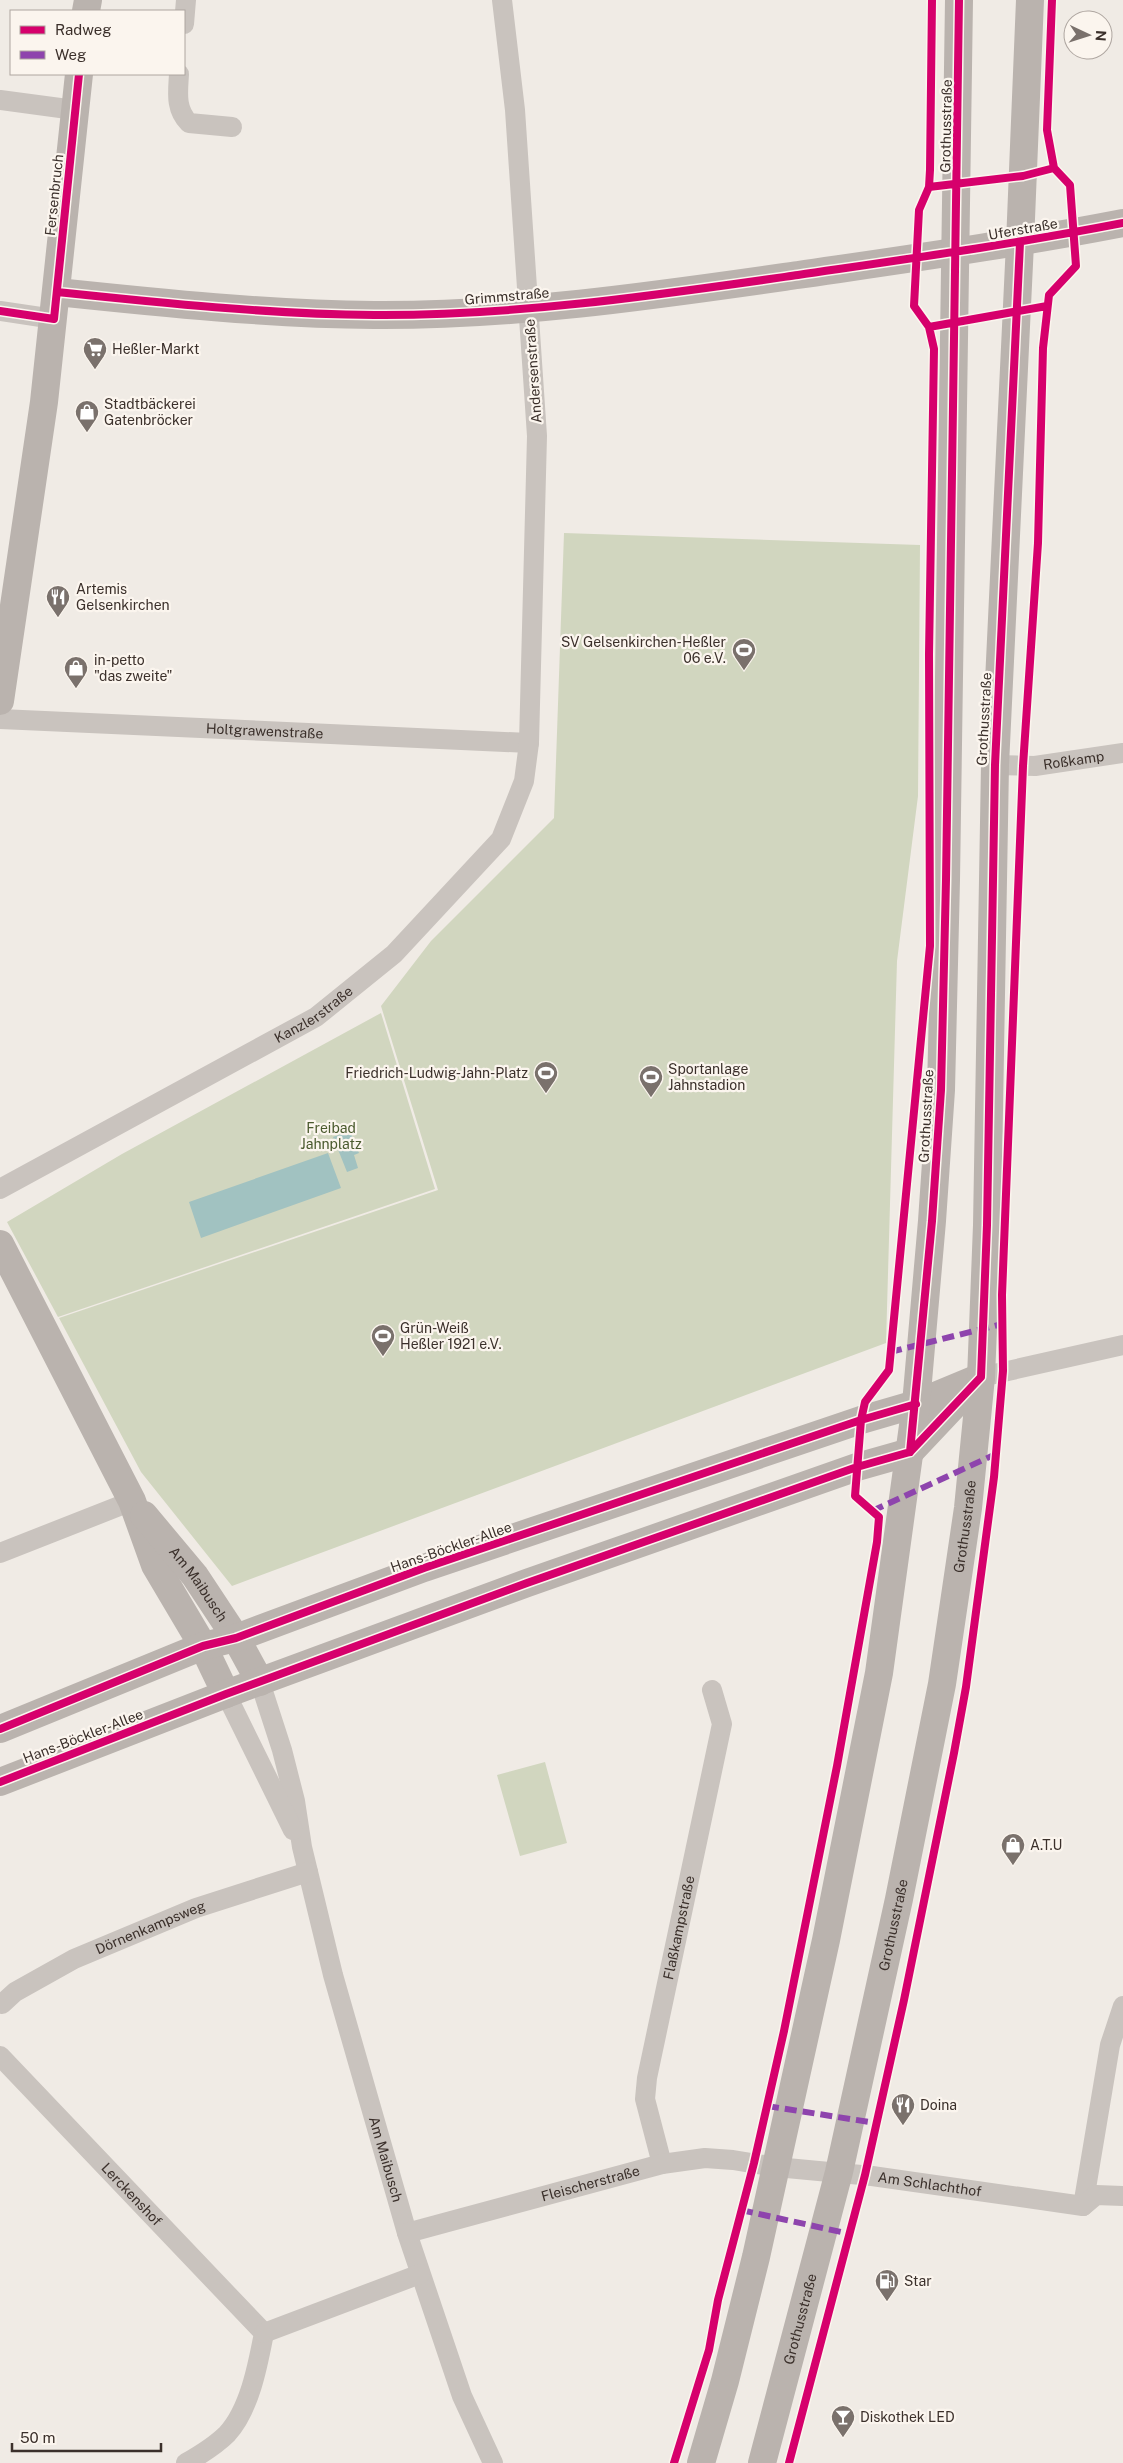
<svg xmlns="http://www.w3.org/2000/svg" width="1123" height="2463" viewBox="0 0 1123 2463" font-family="'Public Sans',sans-serif">
	<rect width="100%" height="100%" fill="#f0ebe5"/>
	<!-- green -->
	<path fill="#d1d6bf" d="M 564,533 L 920,545 L 918,796 L 897,961 L 886,1343 L 232,1586 L 141,1472 L 59,1318 L 438,1190 L 381,1006 L 431,941 L 554,818 Z
		M 381,1013 L 435,1189 L 58,1317 L 7,1222 L 122,1154 Z
		M 545,1762 L 567,1843 L 520,1856 L 497,1775 Z"/>
	<!-- water -->
	<path fill="#a1c2c1" d="M 350,1131 L 359,1153 L 354,1155 L 358,1168 L 347,1172 L 333,1137 Z
		M 328,1153 L 341,1188 L 201,1238 L 189,1202 Z"/>
	<g fill="none" stroke-linecap="round" stroke-linejoin="round">
		<!-- street -->
		<g stroke="#c9c3be" stroke-width="20">
			<path d="M 184,24 L 186,0"/>
			<path d="M 179,74 C 178,92 175,109 189,123 L 232,127"/>
			<path d="M 0,100 L 75,110"/>
			<path d="M 0,311 L 54,319"/>
			<path id="s1" d="M 0,719 L 529,743"/>
			<path id="s2" d="M 995,765 L 1035,766 L 1123,753"/>
			<path id="s3" d="M 0,1189 L 316,1017 L 394,954 L 501,839 L 524,781 L 529,743 L 537,436 L 515,110 L 502,0"/>
			<path d="M 981,1377 L 1123,1345"/>
			<path d="M 0,1553 L 132,1501"/>
			<path id="s4" d="M 260,1682 L 282,1750 L 295,1801 L 302,1847 L 333,1975 L 407,2233 L 462,2396 L 493,2463"/>
			<path d="M 226,1694 L 293,1830"/>
			<path id="s5" d="M 2,2004 L 15,1992 L 74,1959 L 196,1908 L 308,1872"/>
			<path id="s6" d="M 0,2056 L 264,2333 C 258,2364 250,2409 227,2434 C 216,2445 200,2455 186,2463"/>
			<path id="s7" d="M 662,2164 L 645,2099 L 647,2078 L 722,1724 L 712,1690"/>
			<path d="M 1083,2206 L 1110,2045 L 1123,2006"/>
			<path id="s8" d="M 407,2233 L 662,2164 L 705,2158 L 733,2160 L 776,2167 L 872,2176 L 1083,2206 L 1096,2195 L 1123,2196"/>
			<path d="M 264,2333 L 420,2274"/>
		</g>
		<!-- secondary -->
		<g stroke="#bab3ae" stroke-width="28">
			<path d="M 86,11 L 88,0"/>
			<path d="M 57,292 C 162,303 268,314 374,315 C 516,316 658,295 798,275 C 907,259 1015,244 1123,223"/>
			<path d="M 0,701 L 44,402 L 79,74"/>
			<path d="M 0,1244 L 132,1501 L 155,1565 L 203,1646 L 226,1694"/>
			<path d="M 910,1452 L 974,1384"/>
			<path id="s9" d="M 144,1515 L 195,1576 L 236,1638 L 260,1682"/>
			<path d="M 0,1729 L 203,1646 L 236,1638 L 424,1568 L 861,1420 L 916,1404 L 981,1377"/>
			<path d="M 0,1782 L 226,1694 L 527,1583 L 857,1467 L 910,1452"/>
			<path d="M 701,2463 L 725,2381 L 756,2257 L 826,1940 L 879,1673 L 916,1404 L 932,1221 L 941,1090 L 946,880 L 959,0"/>
			<path id="s10" d="M 762,2463 L 839,2172 L 899,1899 L 942,1684 L 968,1508 L 981,1377 L 983,1328 L 987,1225 L 995,765 L 1020,243 L 1030,0"/>
		</g>
		<!-- quiet -->
		<path stroke="#8e44ad" stroke-width="6" stroke-dasharray="12 6" stroke-linecap="butt" d="M 890,1352 L 1002,1324
			M 872,1511 L 996,1454
			M 767,2106 L 876,2123
			M 741,2210 L 850,2234"/>
		<!-- cycleway casing -->
		<g stroke="#fbf5ee" stroke-width="11">
			<path id="cycleway" d="M 929,187 L 1023,176 L 1054,168
				M 57,292 C 162,303 268,314 374,315 C 516,316 658,295 798,275 C 907,259 1015,244 1123,223
				M 0,311 L 54,319 L 79,74
				M 929,327 L 1047,306
				M 910,1452 L 932,1221 L 941,1090 L 946,880 L 959,0
				M 910,1452 L 981,1377 L 987,1225 L 995,765 L 1020,243
				M 0,1729 L 203,1646 L 236,1638 L 424,1568 L 861,1420 L 916,1404
				M 0,1782 L 226,1694 L 527,1583 L 857,1467 L 910,1452
				M 674,2463 L 709,2350 L 718,2300 L 754,2163 L 784,2031 L 837,1766 L 877,1542 L 879,1517 L 855,1496 L 861,1420 L 865,1402 L 889,1370 L 930,946 L 929,654 L 934,349 L 929,327 L 914,306 L 919,210 L 929,187 L 930,170 L 932,0
				M 789,2463 L 865,2175 L 904,2000 L 954,1753 L 966,1687 L 994,1477 L 1003,1371 L 1002,1295 L 1023,766 L 1038,543 L 1043,348 L 1049,295 L 1076,266 L 1070,185 L 1054,168 L 1047,130 L 1052,0"/>
		</g>
		<!-- cycleway -->
		<use href="#cycleway" stroke="#d6006c" stroke-width="8"/>
	</g>
	<!-- icons -->
	<defs>
		<g id="supermarket-pin" transform="scale(1.25)"><path d="M0 17L-7.5 6A9.5 9.5 0 1 1 7.5 6Z" fill="#7a716c" stroke="#fbf5ee"/><path d="M-6-5.5h2.5l.6 2H6L4.5 2H-2.5L-4.4-4H-6ZM-1.5 3.2a1.3 1.3 0 1 0 .1 0ZM3 3.2a1.3 1.3 0 1 0 .1 0Z" fill="#fff"/></g>
		<g id="shop-pin" transform="scale(1.25)"><path d="M0 17L-7.5 6A9.5 9.5 0 1 1 7.5 6Z" fill="#7a716c" stroke="#fbf5ee"/><path d="M-5-2.5h2.3a2.7 3.5 0 0 1 5.4 0H5L5.5 6h-11ZM-1.5-2.5h3a1.5 2.3 0 0 0-3 0Z" fill="#fff"/></g>
		<g id="restaurant-pin" transform="scale(1.25)"><path d="M0 17L-7.5 6A9.5 9.5 0 1 1 7.5 6Z" fill="#7a716c" stroke="#fbf5ee"/><path d="M-5-6h1v4h1v-4h1v4h1v-4h1v5L-1.5 .5V6h-2V.5L-5-1ZM5-6V6H3V1.5H1.5Q1.5-4 5-6Z" fill="#fff"/></g>
		<g id="stadium-pin" transform="scale(1.25)"><path d="M0 17L-7.5 6A9.5 9.5 0 1 1 7.5 6Z" fill="#7a716c" stroke="#fbf5ee"/><path d="M0-5a6.5 5 0 1 0 0 10a6.5 5 0 1 0 0-10ZM-3.5-1.8h7v3.6h-7Z" fill="#fff"/></g>
		<g id="fuel-pin" transform="scale(1.25)"><path d="M0 17L-7.5 6A9.5 9.5 0 1 1 7.5 6Z" fill="#7a716c" stroke="#fbf5ee"/><path d="M-5.5-6h7V0h2V4h1.3V-2.5L3-4.5l.8-.8L6-3V5H2.5V1h-1V6h-7ZM-4.2-4.7v3.2H.2V-4.7Z" fill="#fff"/></g>
		<g id="bar-pin" transform="scale(1.25)"><path d="M0 17L-7.5 6A9.5 9.5 0 1 1 7.5 6Z" fill="#7a716c" stroke="#fbf5ee"/><path d="M-6-5H6L.8 .8V4.5H3.5V6h-7V4.5H-.8V.8Z" fill="#fff"/></g>
	</defs>
	<g fill-rule="evenodd">
		<use href="#supermarket-pin" x="95" y="349"/>
		<use href="#shop-pin" x="87" y="412"/>
		<use href="#restaurant-pin" x="58" y="597"/>
		<use href="#stadium-pin" x="744" y="650"/>
		<use href="#shop-pin" x="76" y="668"/>
		<use href="#stadium-pin" x="546" y="1073"/>
		<use href="#stadium-pin" x="651" y="1077"/>
		<use href="#stadium-pin" x="383" y="1336"/>
		<use href="#shop-pin" x="1013" y="1845"/>
		<use href="#restaurant-pin" x="903" y="2105"/>
		<use href="#fuel-pin" x="887" y="2281"/>
		<use href="#bar-pin" x="843" y="2417"/>
	</g>
	<g text-anchor="middle" stroke-width="4.5" stroke-linejoin="round" paint-order="stroke">
		<!-- street labels -->
		<g font-size="14" fill="#3b302b" stroke="#fbf5ee">
			<text transform="translate(946 126) rotate(-89)" y="5">Grothusstraße</text>
			<text transform="translate(54 195) rotate(-84)" y="5">Fersenbruch</text>
			<text transform="translate(1023 229) rotate(-10)" y="5">Uferstraße</text>
			<text transform="translate(507 296) rotate(-5)" y="5">Grimmstraße</text>
			<text transform="translate(533 371) rotate(-94)" y="5">Andersenstraße</text>
			<text transform="translate(984 719) rotate(-87)" y="5">Grothusstraße</text>
			<text dy="5" stroke="none"><textPath href="#s1" startOffset="265">Holtgrawenstraße</textPath></text>
			<text dy="5" stroke="none"><textPath href="#s2" startOffset="79">Roßkamp</textPath></text>
			<text dy="5" stroke="none"><textPath href="#s3" startOffset="359">Kanzlerstraße</textPath></text>
			<text transform="translate(926 1116) rotate(-87)" y="5">Grothusstraße</text>
			<text dy="5" stroke="none"><textPath href="#s10" startOffset="959">Grothusstraße</textPath></text>
			<text transform="translate(451 1547) rotate(-19)" y="5">Hans-Böckler-Allee</text>
			<text dy="5" stroke="none"><textPath href="#s9" startOffset="88">Am Maibusch</textPath></text>
			<text transform="translate(83 1736) rotate(-21)" y="5">Hans-Böckler-Allee</text>
			<text dy="5" stroke="none"><textPath href="#s10" startOffset="554">Grothusstraße</textPath></text>
			<text dy="5" stroke="none"><textPath href="#s7" startOffset="242">Flaßkampstraße</textPath></text>
			<text dy="5" stroke="none"><textPath href="#s5" startOffset="168">Dörnenkampsweg</textPath></text>
			<text dy="5" stroke="none"><textPath href="#s4" startOffset="494">Am Maibusch</textPath></text>
			<text dy="5" stroke="none"><textPath href="#s8" startOffset="190">Fleischerstraße</textPath></text>
			<text dy="5" stroke="none"><textPath href="#s8" startOffset="534">Am Schlachthof</textPath></text>
			<text dy="5" stroke="none"><textPath href="#s6" startOffset="191">Lerckenshof</textPath></text>
			<text dy="5" stroke="none"><textPath href="#s10" startOffset="149">Grothusstraße</textPath></text>
		</g>
		<!-- poi labels -->
		<g font-size="14" fill="#3b302b" stroke="#fbf5ee" text-anchor="start">
			<text x="112" y="354">Heßler-Markt</text>
			<text x="104" y="409">Stadtbäckerei<tspan x="104" dy="16">Gatenbröcker</tspan></text>
			<text x="76" y="594">Artemis<tspan x="76" dy="16">Gelsenkirchen</tspan></text>
			<text x="726" y="647" text-anchor="end">SV Gelsenkirchen-Heßler<tspan x="726" dy="16">06 e.V.</tspan></text>
			<text x="94" y="665">in-petto<tspan x="94" dy="16">"das zweite"</tspan></text>
			<text x="668" y="1074">Sportanlage<tspan x="668" dy="16">Jahnstadion</tspan></text>
			<text x="528" y="1078" text-anchor="end">Friedrich-Ludwig-Jahn-Platz</text>
			<text x="400" y="1333">Grün-Weiß<tspan x="400" dy="16">Heßler 1921 e.V.</tspan></text>
			<text x="1030" y="1850">A.T.U</text>
			<text x="920" y="2110">Doina</text>
			<text x="904" y="2286">Star</text>
			<text x="860" y="2422">Diskothek LED</text>
		</g>
		<!-- park labels -->
		<g font-size="14" fill="#4a5a2e" stroke="#fbf5ee">
			<text x="331" y="1133">Freibad<tspan x="331" dy="16">Jahnplatz</tspan></text>
		</g>
	</g>
	<!-- legend -->
	<rect x="10" y="10" width="175" height="65" fill="#fbf5ee" stroke="#aea6a0"/>
	<rect x="20" y="26" width="25" height="8" fill="#d6006c" stroke="#aea6a0"/>
	<text x="55" y="35" font-size="15" fill="#3b302b">Radweg</text>
	<rect x="20" y="51" width="25" height="8" fill="#8e44ad" stroke="#aea6a0"/>
	<text x="55" y="60" font-size="15" fill="#3b302b">Weg</text>
	<!-- north arrow -->
	<g transform="translate(1088 35) rotate(94)"><circle r="24" fill="#fbf5ee" stroke="#aea6a0"/>
	<path d="M0-4L9 19L0 12L-9 19Z" fill="#7a716c"/>
	<text y="-8" font-size="14" font-weight="bold" text-anchor="middle" fill="#3b302b">N</text>
	</g>
	<!-- scale -->
	<path d="M12 2443v8h149v-8" fill="none" stroke="#3b302b" stroke-width="2.5"/>
	<text x="20" y="2443" font-size="15" fill="#3b302b" stroke="#fbf5ee" stroke-width="4" paint-order="stroke">50 m</text>
</svg>
